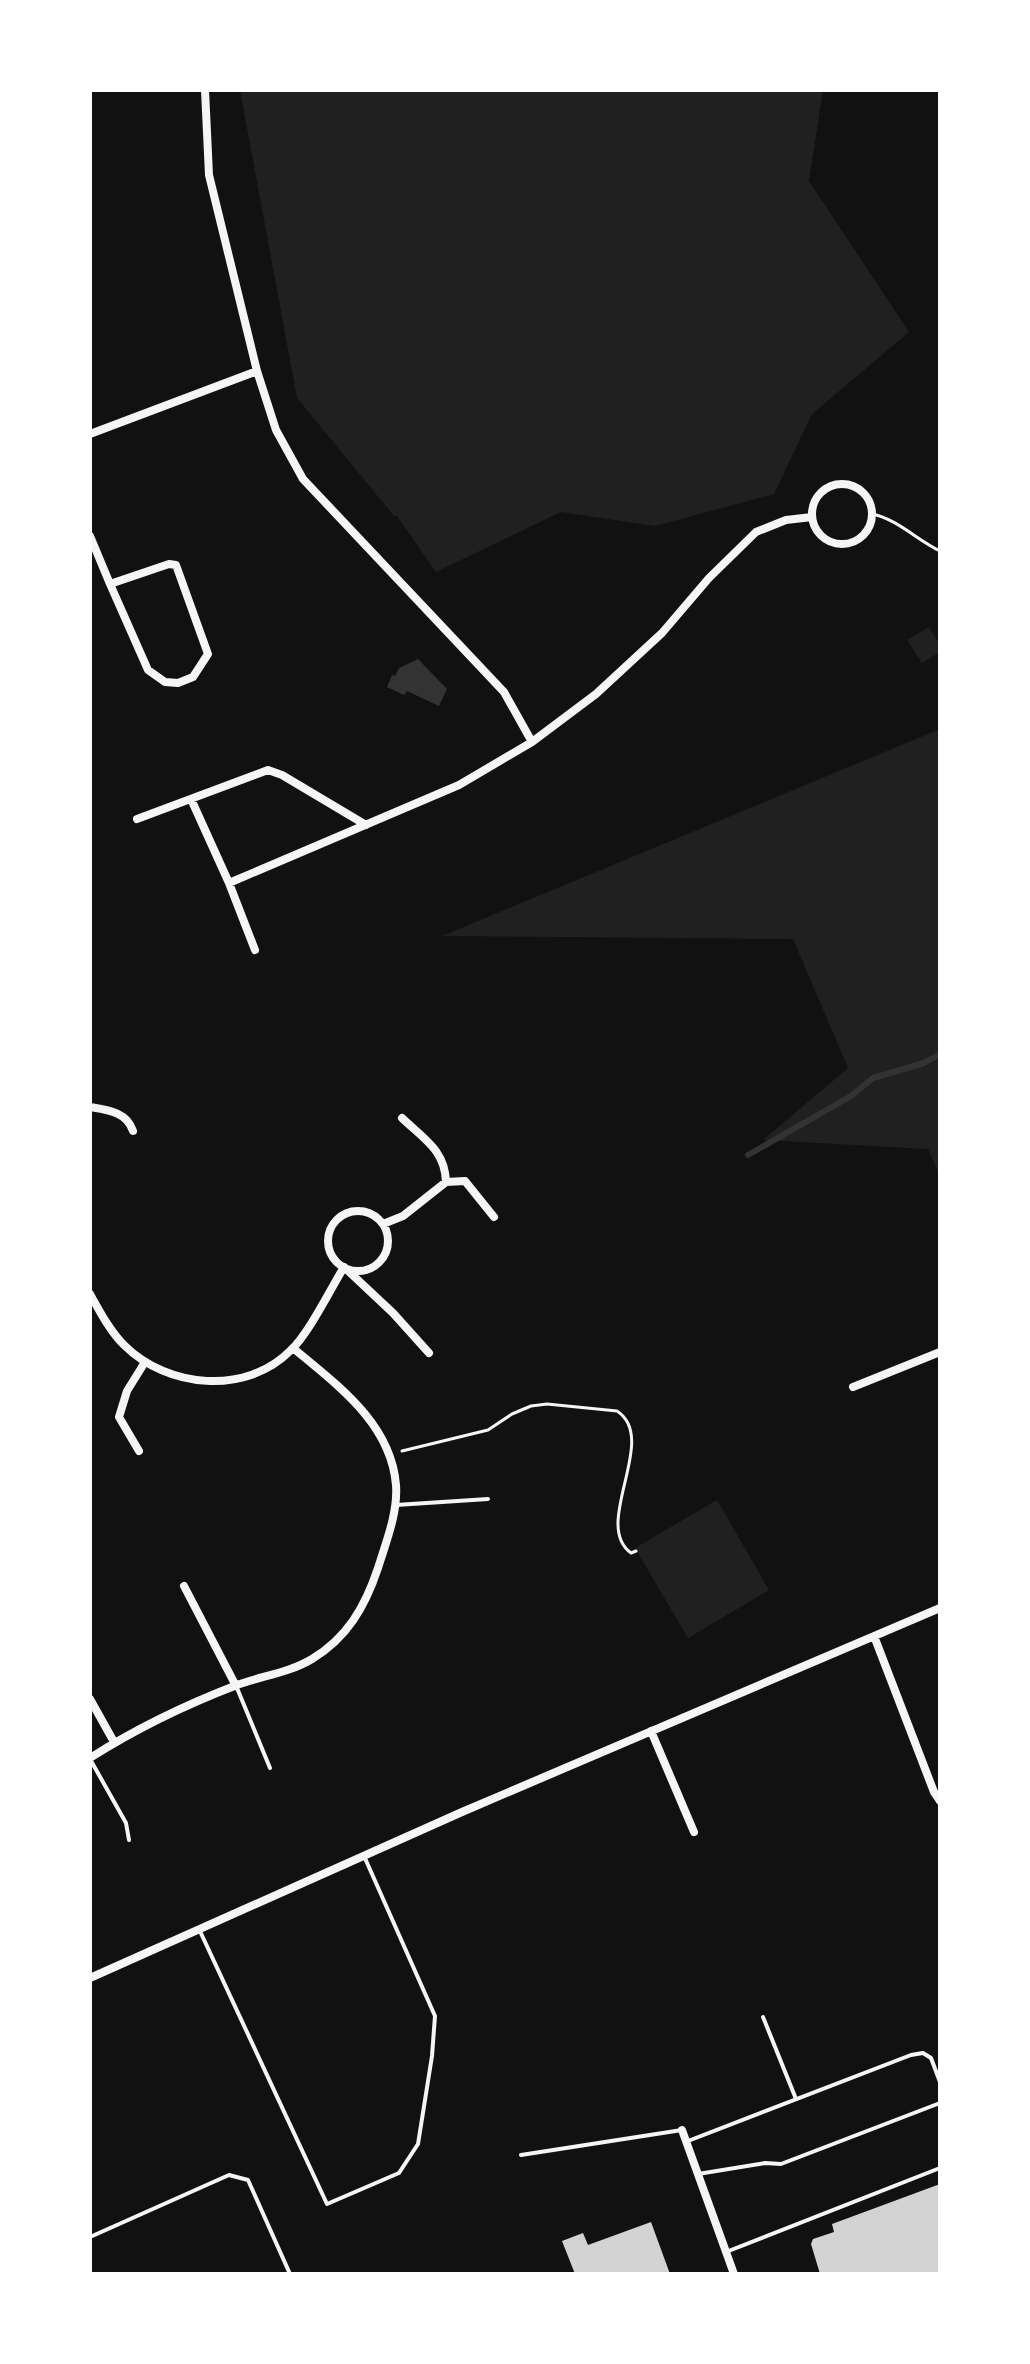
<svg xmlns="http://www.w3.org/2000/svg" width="1030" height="2364" viewBox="0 0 1030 2364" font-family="'Noto Serif',serif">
	<rect width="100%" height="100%" fill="#111"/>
	<!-- green -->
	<path fill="#202020" d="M 240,90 L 823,90 L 809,181 L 909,332 L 812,414 L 774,494 L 655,526 L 561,512 L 436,572 L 397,516 L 394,516 L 297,398 Z
		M 929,627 L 940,645 L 940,652 L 922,663 L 907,640 Z
		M 940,729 L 940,1176 L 928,1149 L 763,1140 L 848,1068 L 793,939 L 442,936 Z
		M 717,1500 L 769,1590 L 688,1638 L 635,1548 Z"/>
	<!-- water -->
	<path fill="#333" d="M 418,659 L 447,689 L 439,706 L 407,691 L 404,695 L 387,687 L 392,675 L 395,676 L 399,668 Z"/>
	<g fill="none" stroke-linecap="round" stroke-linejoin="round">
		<!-- stream -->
		<path stroke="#333" stroke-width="6" d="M 748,1155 L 851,1096 L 873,1078 L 924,1063 L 940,1054"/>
	</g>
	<!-- building -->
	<path fill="#d3d3d3" d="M 940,2184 L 940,2274 L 820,2274 L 811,2244 L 813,2239 L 834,2232 L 832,2224 Z
		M 651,2222 L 670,2274 L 575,2274 L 562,2241 L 583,2233 L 588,2245 Z"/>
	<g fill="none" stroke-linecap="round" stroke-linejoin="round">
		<!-- path -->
		<path stroke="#f5f5f5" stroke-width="3" d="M 872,514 C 897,519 917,540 940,551
			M 402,1451 L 488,1430 L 512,1414 L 531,1406 L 547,1404 L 617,1411 C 660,1439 591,1524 631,1553 L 636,1551"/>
		<!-- service -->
		<path stroke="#f5f5f5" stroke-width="4" d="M 396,1505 L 488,1499
			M 237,1688 L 270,1768
			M 90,1759 L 126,1823 L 129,1840
			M 199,1929 L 327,2204 L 399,2173 L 418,2144 L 432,2056 L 435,2016 L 364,1856
			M 763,2017 L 796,2099
			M 688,2141 L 911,2055 L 923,2053 L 931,2058 L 940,2082
			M 521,2155 L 682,2130
			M 698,2174 L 765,2163 L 781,2164 L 940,2103
			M 90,2237 L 229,2175 L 248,2180 L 290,2274
			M 726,2252 L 940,2168"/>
		<!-- minor -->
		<path stroke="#f5f5f5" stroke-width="8" d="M 205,90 L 209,175 L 257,371 L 276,430 L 303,479 L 504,692 L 532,742
			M 90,434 L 257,371
			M812 514a30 30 0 1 1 60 0a30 30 0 1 1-60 0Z
			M 90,536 L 110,584
			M 169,564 L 176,565 L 208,654 L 193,677 L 178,683 L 165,682 L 148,670 L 110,584 Z
			M 191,799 L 229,883 L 255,950
			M 137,819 L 268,770 L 282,775 L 366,825
			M 229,883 L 459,785 L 532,742 L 596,694 L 662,633 L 709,578 L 756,532 L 786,520 L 812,517
			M 90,1107 C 108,1110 127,1112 133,1131
			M 402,1118 C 424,1139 445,1150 446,1182
			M328 1241a30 30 0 1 1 60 0a30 30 0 1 1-60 0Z
			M 383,1224 L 403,1216 L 446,1182 L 465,1181 L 494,1217
			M 90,1294 C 100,1312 110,1331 124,1345 C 167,1388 246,1396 291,1350 C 309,1333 330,1290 344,1267 L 393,1313 L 429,1353
			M 853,1387 L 940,1352
			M 139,1451 L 119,1417 L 127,1391 L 145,1362
			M 184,1586 L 236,1686
			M 874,1636 L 934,1792 L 940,1801
			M 90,1699 L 114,1742
			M 651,1731 L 694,1832
			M 90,1758 C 137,1728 185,1705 237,1685 C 261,1676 289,1673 312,1659 C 347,1638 365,1607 378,1568 C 386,1542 398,1513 396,1485 C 391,1423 337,1385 293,1348
			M 90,1978 L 462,1812 L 940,1608
			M 682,2130 L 734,2274"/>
	</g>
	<!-- border -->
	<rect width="1030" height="2364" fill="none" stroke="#ffffff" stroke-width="184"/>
</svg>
